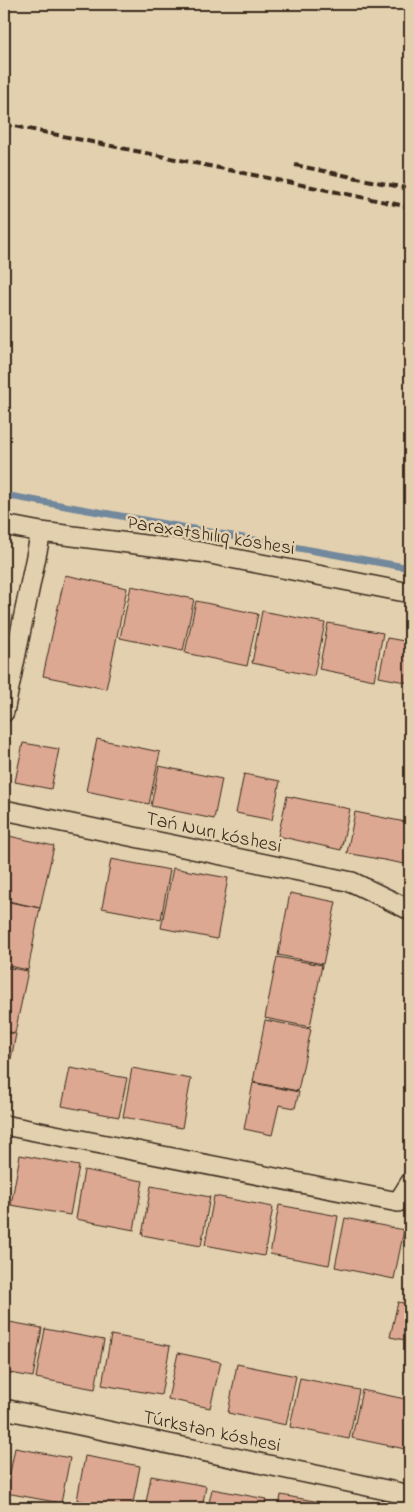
<svg xmlns="http://www.w3.org/2000/svg" width="414" height="1512" viewBox="0 0 414 1512" font-family="'Indie Flower',sans-serif">
	<rect width="100%" height="100%" fill="#e3d0ae"/>
	<filter id="ink" filterUnits="userSpaceOnUse"><feTurbulence type="fractalNoise" baseFrequency=".02" numOctaves="2"/><feDisplacementMap in="SourceGraphic" scale="10" xChannelSelector="R" yChannelSelector="G"/><feConvolveMatrix kernelMatrix="1 2 1 2 8 2 1 2 1" color-interpolation-filters="sRGB"/></filter>
	<g filter="url(#ink)">
		<g fill="none" stroke-linecap="round" stroke-linejoin="round">
			<!-- stream -->
			<path stroke="#72889d" stroke-width="7" d="M 4,495 L 410,568"/>
		</g>
		<!-- building -->
		<path fill="#dca891" stroke="#3b2a1e" d="M 65,575 L 127,588 L 106,689 L 43,676 Z
			M 131,586 L 194,599 L 183,651 L 120,638 Z
			M 196,601 L 258,614 L 247,666 L 185,653 Z
			M 262,611 L 325,623 L 314,676 L 252,663 Z
			M 328,623 L 383,633 L 374,680 L 319,669 Z
			M 387,638 L 410,642 L 410,683 L 379,677 Z
			M 97,739 L 160,752 L 149,804 L 86,791 Z
			M 23,743 L 59,749 L 51,789 L 15,782 Z
			M 159,766 L 222,779 L 214,819 L 151,806 Z
			M 244,774 L 280,781 L 272,820 L 236,813 Z
			M 287,796 L 350,809 L 341,850 L 278,836 Z
			M 355,812 L 410,823 L 410,865 L 347,853 Z
			M 9,836 L 54,846 L 40,908 L 4,900 L 4,858 Z
			M 111,859 L 170,870 L 161,919 L 102,908 Z
			M 173,868 L 228,878 L 217,939 L 161,928 Z
			M 290,893 L 336,902 L 323,964 L 278,955 Z
			M 4,901 L 40,908 L 28,970 L 4,965 Z
			M 277,957 L 322,965 L 310,1027 L 265,1018 Z
			M 4,967 L 28,971 L 15,1033 L 4,1031 Z
			M 265,1020 L 311,1029 L 298,1091 L 253,1082 Z
			M 4,1032 L 16,1034 L 4,1094 Z
			M 70,1068 L 127,1078 L 119,1117 L 62,1106 Z
			M 132,1068 L 191,1079 L 182,1128 L 123,1117 Z
			M 253,1083 L 299,1092 L 295,1108 L 279,1105 L 272,1135 L 244,1129 Z
			M 20,1155 L 79,1166 L 70,1215 L 11,1205 Z
			M 84,1170 L 143,1181 L 134,1230 L 76,1219 Z
			M 151,1186 L 210,1197 L 201,1246 L 142,1235 Z
			M 214,1196 L 273,1207 L 264,1256 L 205,1245 Z
			M 279,1205 L 338,1216 L 329,1265 L 270,1254 Z
			M 345,1218 L 404,1230 L 394,1279 L 335,1267 Z
			M 398,1302 L 410,1304 L 410,1341 L 390,1337 Z
			M 4,1321 L 42,1328 L 33,1377 L 4,1372 Z
			M 45,1329 L 104,1340 L 95,1389 L 36,1378 Z
			M 111,1335 L 170,1346 L 161,1395 L 102,1385 Z
			M 178,1353 L 221,1362 L 210,1408 L 168,1399 Z
			M 237,1364 L 296,1376 L 286,1425 L 228,1413 Z
			M 300,1378 L 359,1390 L 349,1439 L 290,1427 Z
			M 362,1390 L 410,1400 L 410,1450 L 352,1438 Z
			M 15,1448 L 70,1458 L 61,1503 L 6,1493 Z
			M 85,1456 L 140,1466 L 132,1508 L 119,1508 L 77,1500 Z
			M 151,1476 L 206,1486 L 202,1508 L 145,1508 Z
			M 212,1489 L 266,1499 L 265,1508 L 208,1508 Z
			M 281,1495 L 336,1505 L 335,1508 L 279,1508 Z"/>
		<g fill="none" stroke-linecap="round" stroke-linejoin="round">
			<!-- minor casing -->
			<g stroke="#3b2a1e" stroke-width="22">
				<path id="minor" d="M 4,525 L 41,532 L 200,552 L 410,593
					M 4,712 L 41,532
					M 4,810 L 352,882 L 410,910
					M 4,1125 L 398,1202 L 410,1183
					M 4,1409 L 410,1495"/>
			</g>
			<!-- minor -->
			<use href="#minor" stroke="#e3d0ae" stroke-width="19"/>
			<!-- rail -->
			<path stroke="#3b2a1e" stroke-width="4" stroke-dasharray="8 4" stroke-linecap="butt" d="M 4,124 L 410,207
				M 295,165 L 410,189"/>
		</g>
	</g>
	<g text-anchor="middle" stroke-width="5" stroke-linejoin="round" paint-order="stroke">
		<!-- street labels -->
		<g font-size="20" fill="#3b2a1e" stroke="#e3d0ae">
			<text transform="translate(211 534) rotate(9)" y="7">Paraxatshılıq kóshesi</text>
			<text transform="translate(214 831) rotate(12)" y="7">Tań Nurı kóshesi</text>
			<text transform="translate(212 1430) rotate(12)" y="7">Túrkstan kóshesi</text>
		</g>
	</g>
	<!-- margin -->
	<rect width="414" height="1512" fill="none" stroke="#e3d0ae" stroke-width="20"/>
	<rect x="10" y="10" width="394" height="1492" fill="none" stroke="#3b2a1e" stroke-width="2" filter="url(#ink)"/>
</svg>
